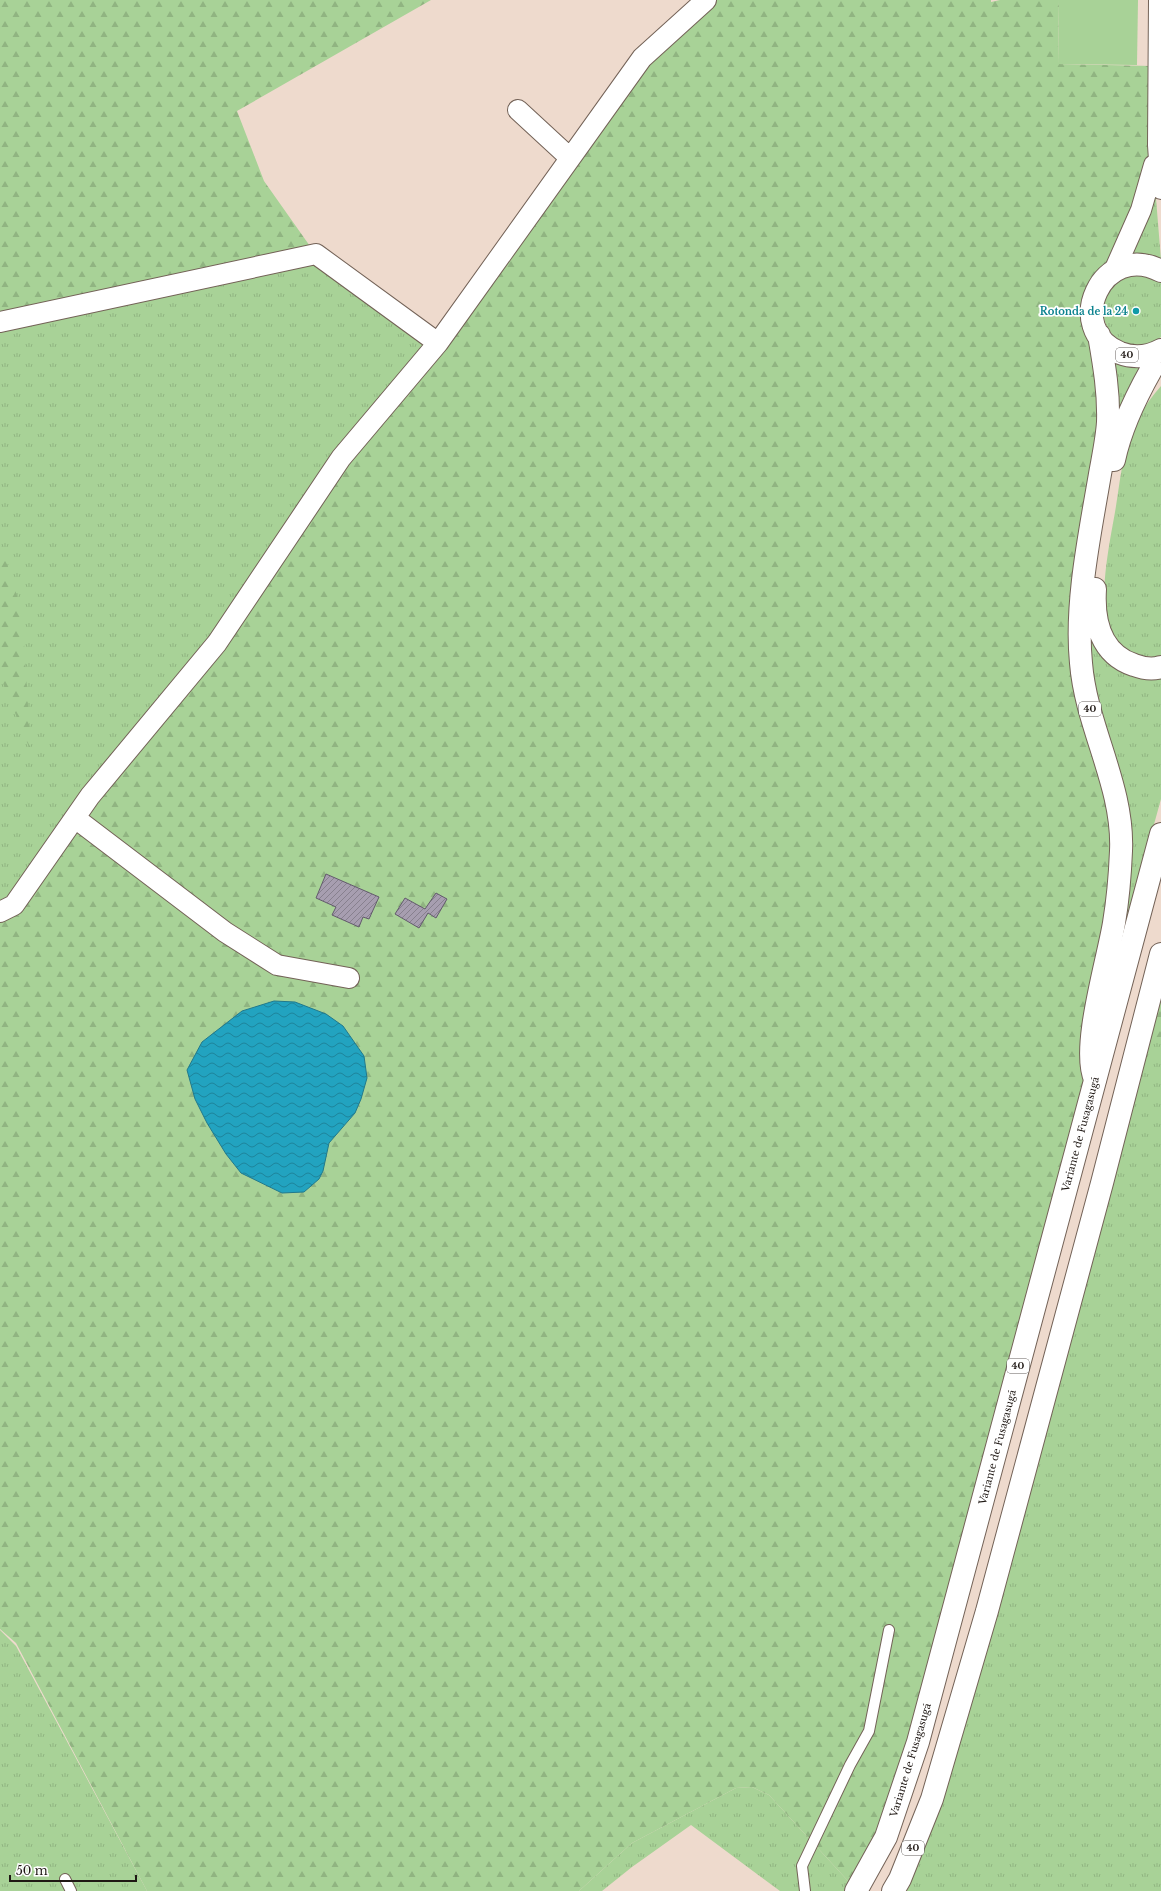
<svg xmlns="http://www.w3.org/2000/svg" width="1161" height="1891" viewBox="0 0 1161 1891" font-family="'Libre Baskerville',serif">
	<defs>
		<pattern id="grass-tufts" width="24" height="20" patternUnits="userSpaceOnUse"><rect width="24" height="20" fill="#a8d297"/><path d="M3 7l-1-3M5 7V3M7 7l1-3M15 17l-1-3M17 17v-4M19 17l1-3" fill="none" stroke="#90b481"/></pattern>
		<pattern id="forest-firs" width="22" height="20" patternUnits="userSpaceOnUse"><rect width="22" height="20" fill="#a8d297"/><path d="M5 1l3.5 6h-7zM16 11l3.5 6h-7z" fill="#90b481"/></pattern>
		<pattern id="water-waves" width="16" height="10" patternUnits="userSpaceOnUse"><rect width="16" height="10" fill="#22a3c0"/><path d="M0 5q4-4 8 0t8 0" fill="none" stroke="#1d849b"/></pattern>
		<pattern id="building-hatch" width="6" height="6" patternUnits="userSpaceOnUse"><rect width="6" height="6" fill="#a79eb0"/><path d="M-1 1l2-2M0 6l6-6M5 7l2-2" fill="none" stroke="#87808e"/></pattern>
	</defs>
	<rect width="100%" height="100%" fill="#eedacd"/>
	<!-- grass -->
	<path fill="url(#grass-tufts)" d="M 1155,186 L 1161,260 C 1150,255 1140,253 1128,256 Z
		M 314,262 L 429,344 L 213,639 L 11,900 L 0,905 L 0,329 Z
		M 1135,275 L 1153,278 L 1161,283 L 1161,337 C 1133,363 1091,331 1107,296 C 1112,285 1122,278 1135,275 Z
		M 1113,361 L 1125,365 L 1142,366 L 1120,411 L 1108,467 L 1091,571 L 1089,628 L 1097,650 L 1106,661 L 1123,672 L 1139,678 L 1161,678 L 1161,799 L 1114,969 C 1123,921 1138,868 1129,819 C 1119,754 1090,694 1088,628 C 1087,574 1097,521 1107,468 C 1110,447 1118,425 1118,404 C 1118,389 1115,375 1113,361 Z
		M 1161,386 L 1161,657 C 1142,658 1125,654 1113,637 C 1094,609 1111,538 1116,506 C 1119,487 1121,468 1126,449 C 1133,425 1144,405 1161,386 Z
		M 1161,997 L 1161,1891 L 906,1891 L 911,1881 L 941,1805 Z
		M 0,1630 L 16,1646 L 147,1891 L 0,1891 Z
		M 752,1787 L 769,1795 L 849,1882 L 844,1891 L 780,1891 L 691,1825 L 632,1867 L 602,1891 L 579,1891 L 632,1843 L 736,1788 Z"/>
	<!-- forest -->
	<path fill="url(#forest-firs)" d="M 0,0 L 431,0 L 237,111 L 264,181 L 312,249 L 0,316 Z
		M 717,0 L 991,0 L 991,2 L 1000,0 L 1059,0 L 1058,64 L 1152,66 L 1152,145 L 1142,189 L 1108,263 L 1096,273 L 1086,288 L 1089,338 L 1097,387 L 1098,423 L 1076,566 L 1105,797 C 1113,839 1111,882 1104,924 C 1099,950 1093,975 1088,999 C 1083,1027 1076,1053 1085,1081 L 908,1739 L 876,1832 L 849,1882 L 769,1795 L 752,1787 L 736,1788 L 632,1843 L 579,1891 L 147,1891 L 16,1643 L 0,1629 L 0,920 L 339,473 L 647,62 Z
		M 0,541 L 22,612 L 31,752 L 0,676 Z
		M 1161,997 L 1161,1038 L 1150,1041 Z"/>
	<!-- pitch -->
	<path fill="#a8d297" d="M 1059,0 L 1138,0 L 1137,65 L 1058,64 Z"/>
	<!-- water -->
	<path fill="url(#water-waves)" stroke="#21798c" d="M 274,1001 L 295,1002 L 326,1014 L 343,1026 L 364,1056 L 367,1078 L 361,1099 L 355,1113 L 329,1143 L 323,1171 L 319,1179 L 304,1192 L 282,1193 L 241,1173 L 226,1154 L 207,1123 L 195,1099 L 187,1070 L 202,1042 L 242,1011 Z"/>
	<!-- building -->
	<path fill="url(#building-hatch)" stroke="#635b6c" d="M 326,874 L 379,897 L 369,919 L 363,917 L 359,927 L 332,915 L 336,907 L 316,898 Z
		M 436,893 L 447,899 L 436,918 L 428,913 L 419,928 L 395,914 L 405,898 L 425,909 Z"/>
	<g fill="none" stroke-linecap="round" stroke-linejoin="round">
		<!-- lane casing -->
		<g stroke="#736257" stroke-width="12">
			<path id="lane" d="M 65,1879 L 71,1891
				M 805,1891 L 802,1866 L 850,1765 L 869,1731 L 889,1630"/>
		</g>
		<!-- street casing -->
		<g stroke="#736257" stroke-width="22">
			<path id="street" d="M 1159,0 L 1158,145 L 1161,189
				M 518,110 L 570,158
				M 1114,271 L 1141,210 L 1154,165
				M 0,322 L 316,254 L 438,343
				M 75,818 L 225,932 L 277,965 L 349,978
				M 0,912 L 14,905 L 90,796 L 217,643 L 341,458 L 438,343 L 642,58 L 706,0"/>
		</g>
		<!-- primary casing -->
		<g stroke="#736257" stroke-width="24">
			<path id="primary" d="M 1161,271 C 1102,240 1062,329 1120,353 C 1133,358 1148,357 1161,350
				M 1114,460 C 1122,422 1141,386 1161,353
				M 1095,589 C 1093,621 1101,654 1134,665 C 1142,668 1152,670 1161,667
				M 1095,1079 C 1081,1048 1108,960 1114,923 C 1118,899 1120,875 1121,851 C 1124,786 1086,727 1081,663 C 1075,603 1090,533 1100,474 C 1103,457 1107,439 1108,422 C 1109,392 1104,364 1099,335"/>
		</g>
		<!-- highway casing -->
		<g stroke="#736257" stroke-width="24">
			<path id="highway" d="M 856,1891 L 886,1837 L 918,1742 L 1161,834
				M 893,1891 L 900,1879 L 932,1799 L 987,1611 L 1102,1183 L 1161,954"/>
		</g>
		<!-- lane -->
		<use href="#lane" stroke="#fff" stroke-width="10"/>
		<!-- street -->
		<use href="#street" stroke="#fff" stroke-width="20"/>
		<!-- primary -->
		<use href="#primary" stroke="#fff" stroke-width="22"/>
		<!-- highway -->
		<use href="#highway" stroke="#fff" stroke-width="22"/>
	</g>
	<!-- markers -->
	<circle fill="#0f9aa8" stroke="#fff" stroke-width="1.5" cx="1136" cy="311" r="4"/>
	<g text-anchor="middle" stroke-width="3.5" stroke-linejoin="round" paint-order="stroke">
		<!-- shield labels -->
		<g fill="#fff" stroke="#625d5a" stroke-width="1">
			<rect x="1116" y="348" width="22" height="14" rx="3"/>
			<rect x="1079" y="702" width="22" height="14" rx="3"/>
			<rect x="1007" y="1359" width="22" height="14" rx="3"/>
			<rect x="902" y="1841" width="22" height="14" rx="3"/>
		</g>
		<g font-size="9" font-weight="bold" fill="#1f1814">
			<text x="1127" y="358">40</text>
			<text x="1090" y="712">40</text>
			<text x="1018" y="1369">40</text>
			<text x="913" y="1851">40</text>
		</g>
		<!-- culture labels -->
		<g font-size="10" font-weight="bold" fill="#0d838f" stroke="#fff" text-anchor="end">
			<text x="1128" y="315">Rotonda de la 24</text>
		</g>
		<!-- street labels -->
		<g font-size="10" fill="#1f1814" stroke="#fff">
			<text transform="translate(1080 1134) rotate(-75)" y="4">Variante de Fusagasugá</text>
			<text transform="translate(997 1447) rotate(-75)" y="4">Variante de Fusagasugá</text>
			<text transform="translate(910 1760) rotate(-73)" y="4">Variante de Fusagasugá</text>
		</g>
	</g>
	<!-- scale -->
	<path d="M10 1875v6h126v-6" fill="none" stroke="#1f1814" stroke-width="2"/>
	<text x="16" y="1875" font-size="12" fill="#1f1814" stroke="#ffffff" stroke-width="3" paint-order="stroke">50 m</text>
</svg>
